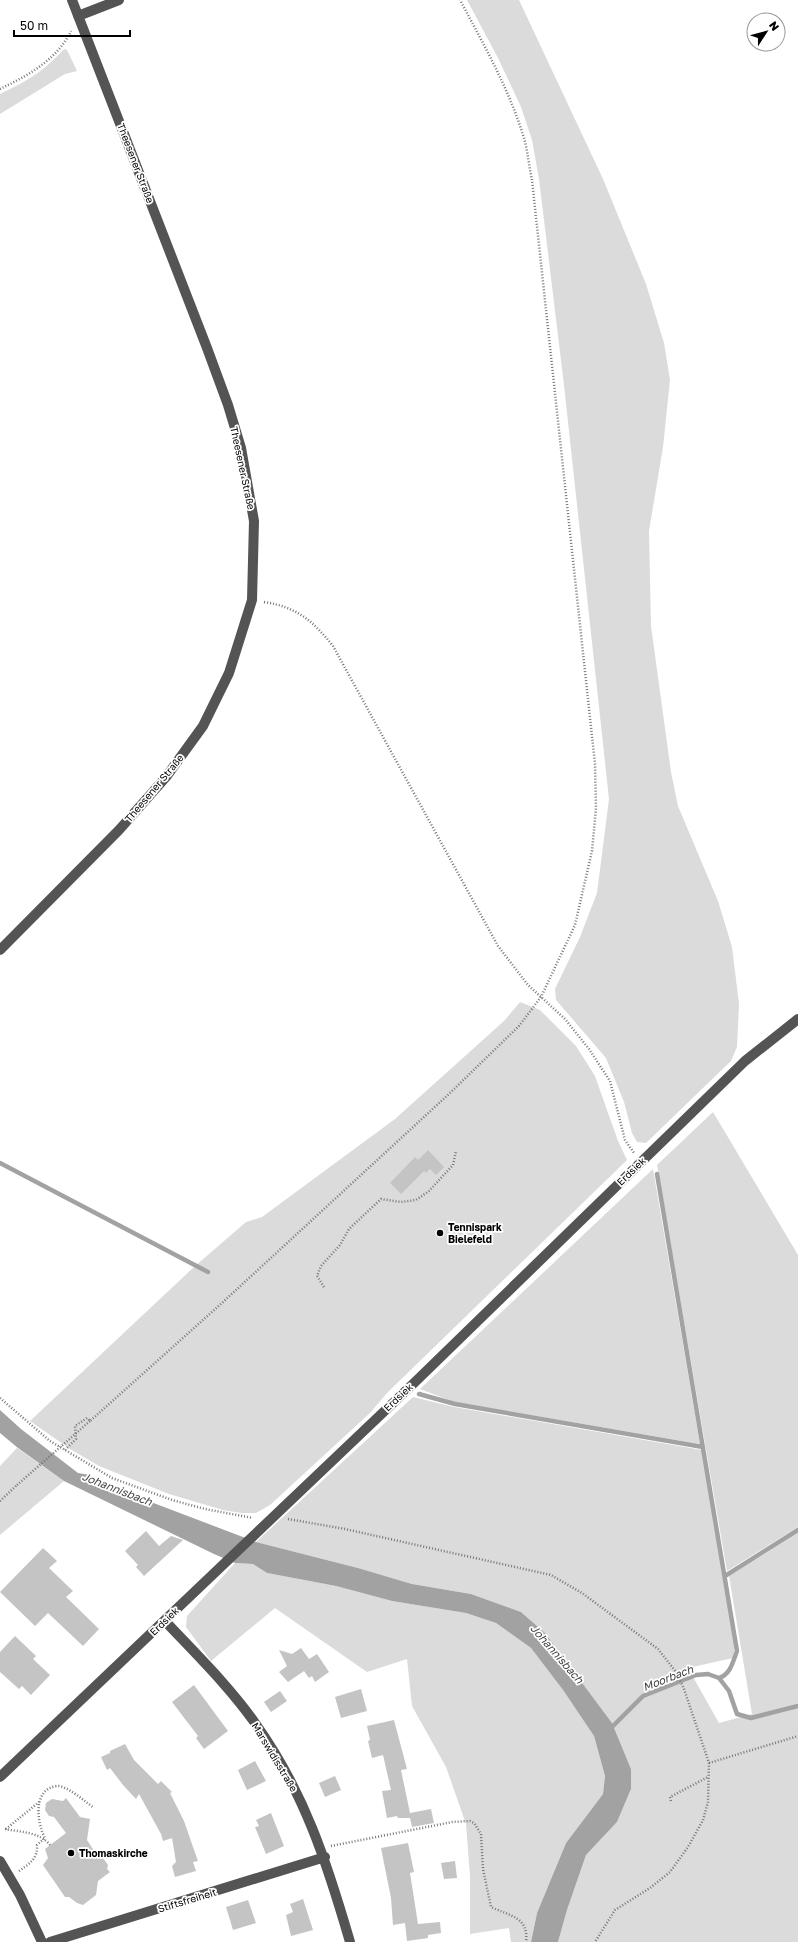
<svg xmlns="http://www.w3.org/2000/svg" width="798" height="1942" viewBox="0 0 798 1942" font-family="'Golos Text',sans-serif">
	<rect width="100%" height="100%" fill="#fff"/>
	<!-- green -->
	<path fill="#dbdbdb" d="M 467,0 L 519,0 L 603,179 L 646,284 L 664,343 L 670,380 L 663,447 L 649,531 L 651,626 L 671,772 L 678,806 L 718,901 L 732,947 L 739,1004 L 737,1047 L 731,1061 L 646,1143 L 637,1142 L 632,1133 L 624,1102 L 606,1058 L 556,1000 L 555,989 L 580,937 L 597,893 L 609,799 L 564,385 L 539,179 L 532,140 L 521,107 L 498,58 Z
		M 64,49 L 67,50 L 77,71 L 65,74 L 0,114 L 0,94 C 27,81 43,72 64,49 Z
		M 520,1002 L 540,1010 L 576,1046 L 595,1076 L 618,1141 L 627,1160 L 387,1393 L 371,1412 L 270,1505 L 256,1513 L 241,1513 L 223,1510 L 169,1494 L 99,1466 L 70,1449 L 30,1421 L 194,1267 L 246,1222 L 262,1217 L 395,1119 L 504,1021 Z
		M 713,1112 L 798,1255 L 798,1527 L 727,1571 L 657,1165 Z
		M 653,1169 L 700,1444 L 454,1402 L 420,1389 Z
		M 413,1397 L 454,1407 L 702,1450 L 735,1645 L 733,1658 L 688,1668 L 719,1723 L 752,1714 L 729,1576 L 798,1533 L 798,1942 L 558,1942 L 567,1910 L 586,1855 L 617,1822 L 631,1789 L 631,1769 L 612,1723 L 545,1633 L 521,1612 L 471,1594 L 412,1584 L 358,1568 L 256,1542 Z
		M 17,1448 L 64,1481 L 0,1535 L 0,1466 Z
		M 235,1563 L 253,1564 L 267,1573 L 336,1586 L 392,1601 L 466,1613 L 496,1623 L 531,1648 L 563,1690 L 594,1736 L 605,1776 L 603,1794 L 566,1843 L 537,1913 L 531,1942 L 511,1942 L 509,1928 L 470,1934 L 470,1876 L 466,1824 L 446,1767 L 412,1706 L 407,1659 L 367,1672 L 275,1608 L 211,1661 L 186,1627 L 187,1616 Z"/>
	<!-- water -->
	<path fill="#a2a2a2" d="M 0,1410 L 21,1429 L 78,1473 L 90,1475 L 109,1486 L 129,1492 L 143,1499 L 256,1542 L 358,1568 L 412,1584 L 471,1594 L 521,1612 L 545,1633 L 612,1723 L 631,1769 L 631,1789 L 617,1822 L 586,1855 L 567,1910 L 558,1942 L 531,1942 L 537,1913 L 566,1843 L 603,1794 L 605,1776 L 594,1736 L 563,1690 L 531,1648 L 496,1623 L 466,1613 L 392,1601 L 336,1586 L 267,1573 L 253,1564 L 235,1563 L 214,1554 L 64,1481 L 18,1448 L 0,1433 Z"/>
	<g fill="none" stroke-linecap="round" stroke-linejoin="round">
		<!-- stream -->
		<path stroke="#a2a2a2" stroke-width="4.5" d="M 0,1163 L 208,1272
			M 657,1174 L 737,1651 C 733,1661 731,1674 719,1678
			M 419,1394 L 455,1404 L 703,1447
			M 725,1576 L 798,1530
			M 609,1730 L 643,1696 L 696,1675 L 708,1674 L 719,1678 L 729,1691 L 737,1714 L 751,1718 L 798,1706"/>
	</g>
	<!-- building -->
	<path fill="#c4c4c4" d="M 428,1150 L 444,1167 L 436,1175 L 430,1169 L 426,1173 L 424,1171 L 401,1194 L 390,1183 L 415,1157 L 418,1160 Z
		M 146,1531 L 159,1546 L 171,1536 L 183,1540 L 144,1576 L 136,1567 L 138,1565 L 125,1551 Z
		M 43,1548 L 57,1561 L 49,1568 L 73,1591 L 66,1597 L 99,1629 L 83,1646 L 48,1613 L 35,1626 L 0,1592 Z
		M 15,1636 L 36,1656 L 33,1659 L 50,1675 L 31,1695 L 22,1686 L 19,1689 L 0,1672 L 0,1652 Z
		M 301,1648 L 309,1659 L 317,1654 L 329,1672 L 315,1682 L 312,1676 L 309,1678 L 304,1671 L 288,1682 L 279,1672 L 287,1666 L 279,1650 L 292,1654 Z
		M 194,1685 L 228,1731 L 204,1749 L 196,1738 L 198,1736 L 172,1702 Z
		M 361,1689 L 367,1711 L 341,1718 L 335,1697 Z
		M 280,1691 L 287,1701 L 271,1712 L 264,1702 Z
		M 394,1720 L 407,1769 L 401,1770 L 410,1813 L 431,1809 L 434,1823 L 412,1827 L 410,1818 L 398,1818 L 397,1816 L 387,1818 L 382,1791 L 391,1790 L 383,1755 L 372,1758 L 368,1741 L 370,1740 L 367,1726 Z
		M 125,1744 L 134,1760 L 158,1784 L 161,1781 L 172,1792 L 170,1793 L 184,1821 L 193,1847 L 198,1861 L 193,1862 L 196,1871 L 175,1877 L 172,1866 L 176,1862 L 172,1838 L 163,1841 L 161,1834 L 139,1794 L 136,1799 L 123,1785 L 110,1768 L 107,1770 L 101,1757 L 110,1753 L 110,1751 Z
		M 255,1761 L 266,1781 L 247,1790 L 238,1770 Z
		M 335,1776 L 341,1790 L 325,1797 L 319,1783 Z
		M 66,1798 L 80,1817 L 90,1819 L 87,1840 L 98,1857 L 103,1858 L 108,1865 L 107,1869 L 110,1872 L 98,1881 L 96,1895 L 83,1905 L 77,1903 L 69,1897 L 65,1897 L 43,1865 L 48,1858 L 45,1849 L 66,1833 L 54,1817 L 49,1816 L 45,1810 L 46,1803 L 52,1799 L 63,1801 Z
		M 271,1813 L 284,1846 L 266,1854 L 255,1827 L 259,1826 L 256,1820 Z
		M 408,1843 L 414,1872 L 410,1873 L 418,1924 L 440,1922 L 441,1933 L 428,1935 L 428,1938 L 407,1941 L 405,1923 L 393,1925 L 391,1898 L 381,1848 Z
		M 455,1861 L 457,1878 L 444,1879 L 441,1863 Z
		M 303,1899 L 313,1930 L 291,1936 L 286,1915 L 293,1912 L 290,1904 Z
		M 248,1900 L 256,1923 L 233,1930 L 226,1907 Z"/>
	<g fill="none" stroke-linecap="round" stroke-linejoin="round">
		<!-- path -->
		<path stroke="#767676" stroke-width="2.5" stroke-dasharray="1 2" stroke-linecap="butt" d="M 0,89 C 27,76 57,60 71,31
			M 264,602 C 297,607 313,621 333,646 L 498,946 L 528,985 L 565,1019 L 589,1049 L 610,1081 L 625,1140 L 634,1153
			M 324,1287 L 317,1276 L 321,1266 L 340,1245 L 349,1229 L 381,1199 L 401,1202 L 416,1200 L 429,1191 L 453,1165 L 456,1151
			M 0,1398 L 50,1441 L 112,1478 L 172,1500 L 205,1509 L 253,1518
			M 65,1450 L 76,1439 L 75,1426 L 87,1418 L 90,1421 L 223,1302 L 450,1093 L 519,1026 L 541,997 L 575,925 L 592,851 L 596,808 L 595,764 L 532,180 C 529,167 528,152 524,138 C 509,89 484,45 460,0
			M 0,1501 L 17,1485
			M 288,1519 L 345,1529 L 551,1575 L 582,1593 L 658,1649 L 676,1672 L 684,1689 L 709,1763 L 708,1802 L 703,1820 L 688,1847 L 670,1872 L 650,1888 L 615,1910 L 595,1942
			M 709,1763 L 798,1736
			M 671,1801 L 670,1797 L 708,1777
			M 5,1829 C 20,1832 40,1832 50,1845
			M 6,1829 L 39,1802
			M 331,1846 L 452,1822 L 470,1821 L 474,1823 L 481,1834 L 483,1869 L 491,1907 C 510,1916 529,1917 526,1942
			M 19,1871 C 29,1864 38,1859 37,1845 L 45,1838 C 37,1823 32,1789 57,1786 C 66,1785 86,1802 94,1808"/>
		<!-- minor -->
		<path stroke="#545454" stroke-width="10" d="M 78,16 L 119,0
			M 0,950 L 119,830 L 166,777 L 203,726 L 229,673 L 252,600 L 254,521 L 241,448 L 228,405 L 207,348 L 72,0
			M 165,1621 C 195,1653 229,1686 255,1723 C 304,1791 327,1863 350,1942
			M 0,1777 L 414,1383 L 745,1061 L 798,1019
			M 0,1861 L 20,1895 L 42,1942
			M 50,1942 L 325,1857"/>
		<!-- path-bridge -->
		<path stroke="#767676" stroke-width="2.5" stroke-dasharray="1 2" stroke-linecap="butt" d="M 17,1485 L 90,1421"/>
	</g>
	<!-- markers -->
	<g fill="#000" stroke="#fff" stroke-width="1.5">
		<circle cx="440" cy="1233" r="4"/>
		<circle cx="71" cy="1853" r="4"/>
	</g>
	<g text-anchor="middle" stroke-width="3.5" stroke-linejoin="round" paint-order="stroke">
		<!-- street labels -->
		<g font-size="10" fill="#000" stroke="#fff">
			<text transform="translate(136 163) rotate(69)" y="4">Theesener Straße</text>
			<text transform="translate(243 468) rotate(78)" y="4">Theesener Straße</text>
			<text transform="translate(154 788) rotate(-50)" y="4">Theesener Straße</text>
			<text transform="translate(631 1171) rotate(-44)" y="4">Erdsiek</text>
			<text transform="translate(398 1397) rotate(-43)" y="4">Erdsiek</text>
			<text transform="translate(164 1621) rotate(-44)" y="4">Erdsiek</text>
			<text transform="translate(275 1757) rotate(59)" y="4">Marswidisstraße</text>
			<text transform="translate(187 1900) rotate(-17)" y="4">Stiftsfreiheit</text>
		</g>
		<!-- poi labels -->
		<g font-size="10" font-weight="bold" fill="#000" stroke="#fff" text-anchor="start">
			<text x="448" y="1231">Tennispark<tspan x="448" dy="12">Bielefeld</tspan></text>
			<text x="79" y="1857">Thomaskirche</text>
		</g>
		<!-- water labels -->
		<g font-size="11" font-style="italic" fill="#434343" stroke="#fff">
			<text transform="translate(117 1489) rotate(21)" y="4">Johannisbach</text>
			<text transform="translate(557 1654) rotate(49)" y="4">Johannisbach</text>
			<text transform="translate(668 1678) rotate(-21)" y="4">Moorbach</text>
		</g>
	</g>
	<!-- north arrow -->
	<g transform="translate(766 32) rotate(54)"><circle r="19" fill="#ffffff" stroke="#999999"/>
	<path d="M0-3L7 15L0 10L-7 15Z" fill="#000000"/>
	<text y="-6" font-size="11" font-weight="bold" text-anchor="middle" fill="#000000">N</text>
	</g>
	<!-- scale -->
	<path d="M14 30v6h116v-6" fill="none" stroke="#000000" stroke-width="2"/>
	<text x="20" y="30" font-size="12" fill="#000000" stroke="#ffffff" stroke-width="3" paint-order="stroke">50 m</text>
</svg>
